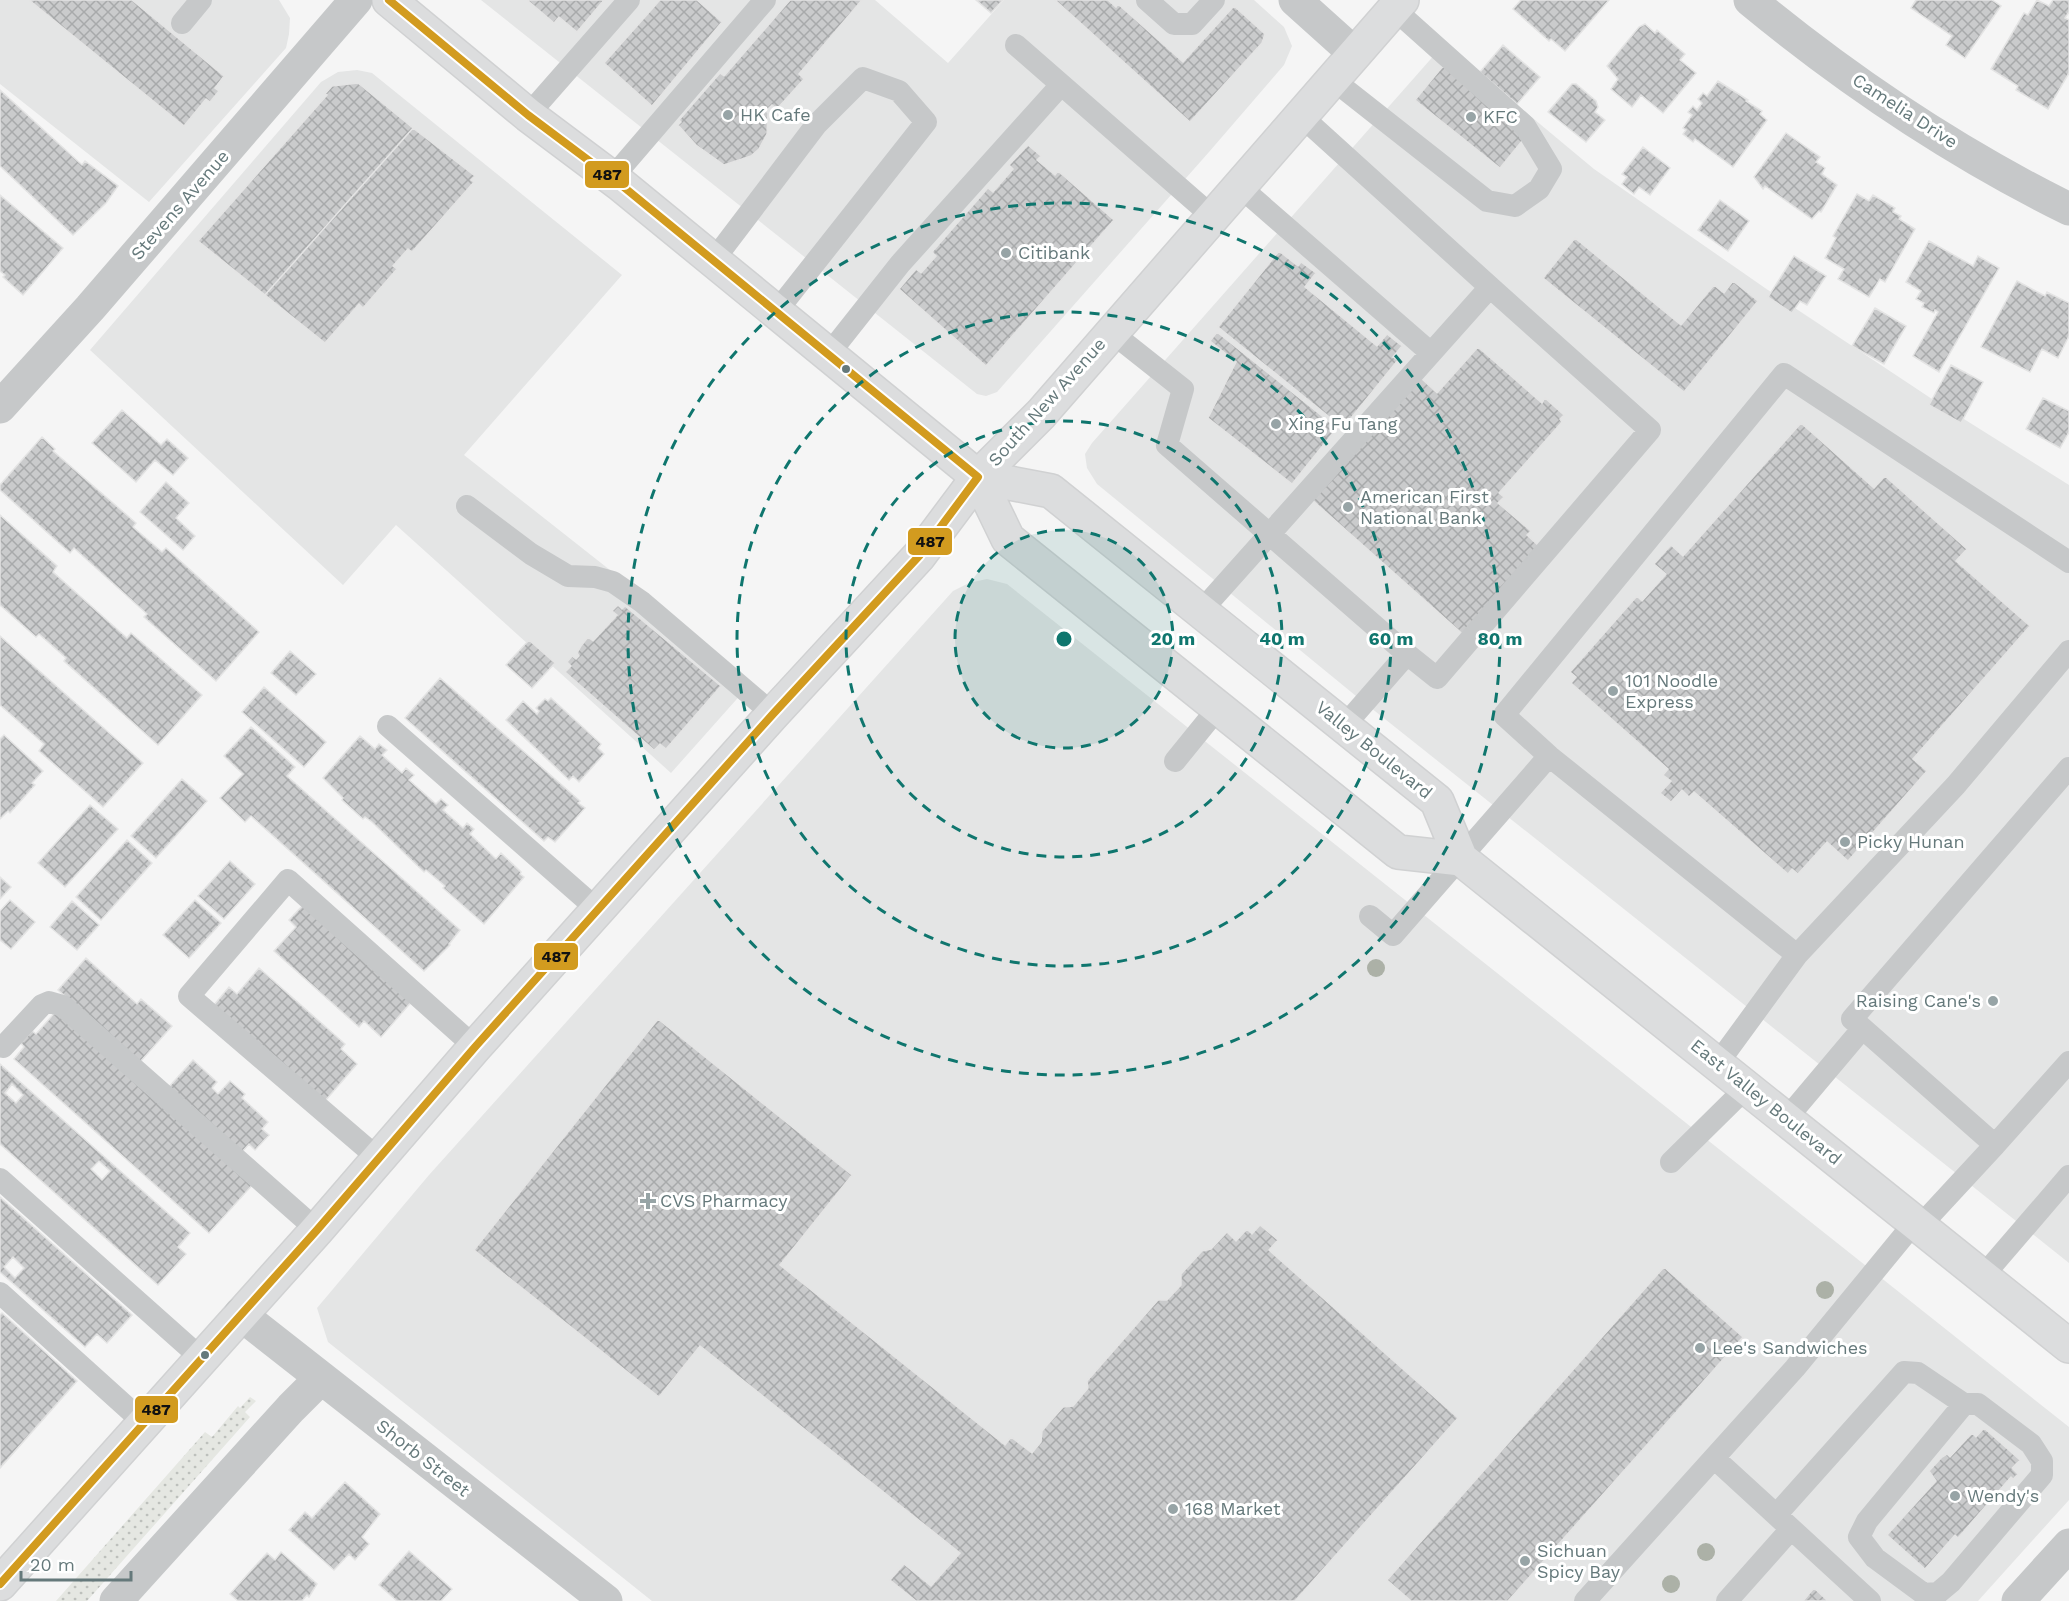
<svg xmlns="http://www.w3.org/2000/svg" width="2069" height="1601" viewBox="0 0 2069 1601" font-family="'Work Sans',sans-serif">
	<defs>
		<pattern id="grass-dots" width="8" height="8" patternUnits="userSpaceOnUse" patternTransform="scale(1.5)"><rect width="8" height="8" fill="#e5e7e2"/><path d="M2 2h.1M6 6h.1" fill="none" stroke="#bdc0bc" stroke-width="1.8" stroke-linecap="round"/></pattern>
		<pattern id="building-cross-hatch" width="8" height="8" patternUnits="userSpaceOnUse" patternTransform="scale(1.5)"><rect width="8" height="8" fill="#cacbcc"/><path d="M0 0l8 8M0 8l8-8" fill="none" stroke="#a8aaab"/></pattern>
	</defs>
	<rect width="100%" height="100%" fill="#f5f5f5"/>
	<!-- built -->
	<path fill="#e4e5e5" d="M 0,0 L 279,0 L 290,18 L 289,34 L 286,48 L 149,202 L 0,84 Z
		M 481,0 L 875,0 L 948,63 L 1004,0 L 1254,0 L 1284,27 L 1292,46 L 1284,65 L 1209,152 L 997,392 L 986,396 L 977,394 Z
		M 1444,44 L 1594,169 L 1765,288 L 1932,399 L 2069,485 L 2069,1263 L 1356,696 L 1097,484 L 1087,468 L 1085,454 L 1092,443 Z
		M 357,70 L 372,73 L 622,275 L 464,455 L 752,682 L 671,773 L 396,525 L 343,585 L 90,350 L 321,82 L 338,72 Z
		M 987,579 L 1007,584 L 2069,1427 L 2069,1500 L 1978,1601 L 652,1601 L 328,1342 L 317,1308 L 429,1175 L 953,591 L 969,583 Z"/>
	<!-- grass -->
	<path fill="url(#grass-dots)" d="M 250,1397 L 256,1401 L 245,1412 L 250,1417 L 87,1601 L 56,1601 L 205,1432 L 212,1437 L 238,1406 L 240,1408 Z"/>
	<!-- building -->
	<path fill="url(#building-cross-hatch)" stroke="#e4e4e4" stroke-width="1.5" fill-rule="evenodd" d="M 29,0 L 132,0 L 224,76 L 215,88 L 219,91 L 210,102 L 206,99 L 184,126 Z
		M 527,0 L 604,0 L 577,32 L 559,17 L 554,23 Z
		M 660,0 L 697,0 L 722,22 L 652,106 L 604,63 Z
		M 790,0 L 862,0 L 799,74 L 804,79 L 777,109 L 772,105 L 766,111 L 768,113 L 767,134 L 759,149 L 751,156 L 724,165 L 696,145 L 678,125 L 681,122 L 679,120 L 720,73 L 724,76 Z
		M 976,0 L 1003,0 L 991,13 Z
		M 1055,0 L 1108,0 L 1116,7 L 1118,4 L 1183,62 L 1234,6 L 1265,34 L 1262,43 L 1190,122 Z
		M 1521,0 L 1609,0 L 1565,51 L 1551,39 L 1549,41 L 1513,9 Z
		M 1916,0 L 1992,0 L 2001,6 L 1965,58 L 1946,45 L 1952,36 L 1911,8 Z
		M 2037,0 L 2049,6 L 2053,0 L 2069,0 L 2069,12 L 2065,18 L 2069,20 L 2069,73 L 2048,109 L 2016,90 L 2018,86 L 1991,69 L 2024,13 L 2028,15 Z
		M 1645,24 L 1655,33 L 1657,30 L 1685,54 L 1680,60 L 1696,73 L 1663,113 L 1641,95 L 1632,107 L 1611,89 L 1618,79 L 1607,66 L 1639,27 Z
		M 1503,45 L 1540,77 L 1517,104 L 1480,72 Z
		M 1443,66 L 1527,135 L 1500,168 L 1415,100 Z
		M 1718,81 L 1748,100 L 1746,101 L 1762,111 L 1760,114 L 1767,120 L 1733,167 L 1695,139 L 1693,142 L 1683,134 L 1686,130 L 1683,128 L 1692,115 L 1688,112 L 1693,106 L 1697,110 L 1702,103 L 1698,99 L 1703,93 L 1707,96 Z
		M 358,83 L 413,128 L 265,295 L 198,241 L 327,95 L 325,94 L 332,86 Z
		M 1572,84 L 1576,84 L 1596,101 L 1598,107 L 1595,112 L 1605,120 L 1586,142 L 1548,112 Z
		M 0,90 L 82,165 L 85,161 L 118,186 L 106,203 L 73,235 L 0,166 Z
		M 413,128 L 475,176 L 471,180 L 474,182 L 412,252 L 408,249 L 393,266 L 397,269 L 363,308 L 359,304 L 325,343 L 265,295 Z
		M 1786,133 L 1820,157 L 1816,162 L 1825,168 L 1822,174 L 1837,185 L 1821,212 L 1819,211 L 1812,219 L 1765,186 L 1763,189 L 1754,177 Z
		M 1028,145 L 1041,156 L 1037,160 L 1055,175 L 1058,171 L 1114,220 L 986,366 L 899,289 L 916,269 L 921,273 L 936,256 L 932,252 L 988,188 L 993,192 L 1013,169 L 1009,165 Z
		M 1643,147 L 1670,168 L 1650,195 L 1639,187 L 1634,194 L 1622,184 L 1627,177 L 1622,174 Z
		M 1857,194 L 1869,201 L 1873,195 L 1895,208 L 1893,212 L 1901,216 L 1899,219 L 1915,229 L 1885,282 L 1880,279 L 1869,297 L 1838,279 L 1844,269 L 1825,258 L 1836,238 L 1833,236 Z
		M 0,195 L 63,248 L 23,295 L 3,277 L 5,275 L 0,271 Z
		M 1720,200 L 1749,221 L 1728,251 L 1698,230 Z
		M 1575,238 L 1681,325 L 1714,285 L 1724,293 L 1733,281 L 1758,301 L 1684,392 L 1543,278 Z
		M 1929,241 L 1973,266 L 1978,256 L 1999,268 L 1939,372 L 1913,356 L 1938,312 L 1935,310 L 1934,313 L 1922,307 L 1924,303 L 1916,299 L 1921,291 L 1906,282 Z
		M 1279,251 L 1298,266 L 1301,262 L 1316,273 L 1305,287 L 1377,346 L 1387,334 L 1402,346 L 1393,357 L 1398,360 L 1343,428 L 1218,327 Z
		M 1794,256 L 1826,276 L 1807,305 L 1800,301 L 1792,313 L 1768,297 Z
		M 2017,281 L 2045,296 L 2047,292 L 2069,303 L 2069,336 L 2058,358 L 2042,349 L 2030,372 L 1981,347 Z
		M 1875,308 L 1906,326 L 1884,364 L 1852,346 Z
		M 1217,332 L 1337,428 L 1292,484 L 1208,418 L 1236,362 L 1210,341 Z
		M 1478,347 L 1542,403 L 1545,398 L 1564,415 L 1560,419 L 1562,422 L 1499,493 L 1504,497 L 1498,503 L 1531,531 L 1527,535 L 1540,547 L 1466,637 L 1311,499 L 1421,378 L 1437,393 Z
		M 1951,365 L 1983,382 L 1961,423 L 1929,405 Z
		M 2043,398 L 2069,411 L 2069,432 L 2060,448 L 2026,429 Z
		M 122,410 L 161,445 L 167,439 L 188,458 L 173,475 L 155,460 L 136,482 L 92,443 Z
		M 1801,423 L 1874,488 L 1885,476 L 1967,549 L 1956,561 L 2030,626 L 1913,759 L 1927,771 L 1848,861 L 1827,842 L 1798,874 L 1792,869 L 1788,874 L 1694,792 L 1689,797 L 1682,790 L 1671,802 L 1660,793 L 1671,781 L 1663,775 L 1668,769 L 1571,683 L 1576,677 L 1570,672 L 1637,596 L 1642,601 L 1666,574 L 1654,564 L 1671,545 L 1683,556 Z
		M 42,437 L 55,449 L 53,451 L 136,523 L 133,527 L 162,552 L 166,548 L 259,632 L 216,681 L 144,617 L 147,614 L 74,548 L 70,553 L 0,490 L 0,485 Z
		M 166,482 L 189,503 L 176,518 L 195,536 L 183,550 L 140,512 Z
		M 0,515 L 57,566 L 53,572 L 127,638 L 131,633 L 202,695 L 158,745 L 64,661 L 66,658 L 39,634 L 36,637 L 0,605 Z
		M 618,605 L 622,609 L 625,606 L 721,686 L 666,749 L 660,744 L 654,750 L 565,672 L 571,666 L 567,662 L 572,656 L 576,659 L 579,656 L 577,653 L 581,646 L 588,637 L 593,641 L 617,615 L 612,611 Z
		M 0,636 L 143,763 L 103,807 L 39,751 L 44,744 L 0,705 Z
		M 529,640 L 555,663 L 532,688 L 506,665 Z
		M 290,651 L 316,674 L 296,695 L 271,673 Z
		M 440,678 L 580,801 L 578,803 L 585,808 L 555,842 L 548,837 L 544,841 L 405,718 Z
		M 264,687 L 326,742 L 304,767 L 242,712 Z
		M 551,698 L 601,744 L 598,748 L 604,754 L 579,782 L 573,776 L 569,780 L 506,720 L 523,701 L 537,714 L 539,711 L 536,708 L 545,699 L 548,701 Z
		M 251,727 L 295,767 L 287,776 L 460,930 L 449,944 L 450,945 L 424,971 L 251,816 L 245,822 L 220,798 L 243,774 L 224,756 Z
		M 4,735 L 43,771 L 32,783 L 35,785 L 10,813 L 8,811 L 0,819 L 0,739 Z
		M 360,736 L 375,749 L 379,744 L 387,750 L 382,755 L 402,773 L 406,768 L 414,775 L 409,780 L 436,804 L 441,799 L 448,805 L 443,810 L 463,828 L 467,823 L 474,829 L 470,834 L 496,859 L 501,853 L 521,872 L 520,874 L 524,877 L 484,924 L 443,888 L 445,886 L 433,876 L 426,870 L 424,872 L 372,822 L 365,817 L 363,819 L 342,800 L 343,798 L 323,778 Z
		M 182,779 L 207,801 L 156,858 L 131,836 Z
		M 90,805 L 118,829 L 65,887 L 38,863 Z
		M 127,840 L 152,863 L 101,920 L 76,897 Z
		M 230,861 L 255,884 L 224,919 L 198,896 Z
		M 0,877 L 11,887 L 0,899 Z
		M 10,900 L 35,922 L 11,949 L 0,940 L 0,911 Z
		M 195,900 L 221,923 L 189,958 L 163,935 Z
		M 72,901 L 99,925 L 77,950 L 50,927 Z
		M 305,903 L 413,1000 L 381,1037 L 364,1021 L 359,1027 L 274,951 L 296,927 L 289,920 Z
		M 86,958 L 137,1004 L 141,999 L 172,1026 L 140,1062 L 58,990 Z
		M 259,968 L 345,1044 L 341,1049 L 357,1064 L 325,1101 L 214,1005 L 229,987 L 237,994 Z
		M 60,1007 L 256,1181 L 209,1233 L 14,1059 L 24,1047 L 21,1043 L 32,1031 L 36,1034 Z
		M 658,1019 L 852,1175 L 780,1265 L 1005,1445 L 1011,1437 L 1032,1453 L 1041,1442 L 1042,1431 L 1063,1407 L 1073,1406 L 1088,1388 L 1087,1381 L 1158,1300 L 1167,1300 L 1181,1285 L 1181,1274 L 1202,1251 L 1211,1249 L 1227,1232 L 1236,1241 L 1247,1229 L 1252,1234 L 1260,1225 L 1278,1240 L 1269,1250 L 1458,1418 L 1295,1601 L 916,1601 L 890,1580 L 904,1564 L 931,1586 L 960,1553 L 700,1346 L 659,1397 L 474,1250 Z
		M 193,1060 L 217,1082 L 212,1088 L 218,1094 L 230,1081 L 245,1094 L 242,1098 L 268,1122 L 262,1129 L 269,1135 L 255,1150 L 249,1144 L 241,1153 L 168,1088 Z
		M 0,1064 L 190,1233 L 178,1247 L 186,1254 L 158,1285 L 0,1144 ZM 12,1084 L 23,1095 L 16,1103 L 5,1093 ZM 99,1161 L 110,1171 L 102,1180 L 91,1169 Z
		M 0,1197 L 132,1315 L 107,1343 L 97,1334 L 85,1347 L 0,1272 ZM 13,1257 L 24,1268 L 15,1278 L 4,1267 Z
		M 1664,1267 L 1743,1337 L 1508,1601 L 1411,1601 L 1387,1580 Z
		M 2,1313 L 77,1381 L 0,1468 L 0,1315 Z
		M 1984,1428 L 2020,1460 L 2012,1468 L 2018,1474 L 2013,1479 L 2011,1477 L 1958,1538 L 1955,1535 L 1925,1569 L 1887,1535 L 1936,1481 L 1929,1471 L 1942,1457 L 1947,1454 L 1950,1457 L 1972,1433 L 1976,1437 Z
		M 345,1482 L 380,1514 L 362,1537 L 369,1544 L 355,1560 L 349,1554 L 334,1570 L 289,1530 L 305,1512 L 312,1518 Z
		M 409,1551 L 452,1589 L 441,1601 L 397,1601 L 379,1585 Z
		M 281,1552 L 317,1584 L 309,1597 L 307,1595 L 302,1601 L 238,1601 L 230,1594 L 267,1553 L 275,1560 Z
		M 1814,1588 L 1828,1601 L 1803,1601 Z"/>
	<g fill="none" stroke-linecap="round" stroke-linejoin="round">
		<!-- secondary casing -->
		<g stroke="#d0d1d2" stroke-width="36">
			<path id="secondary" d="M 0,1584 L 317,1230 L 475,1047 L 773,714 L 919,556 L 978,477 L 1041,414 L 1402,0"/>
		</g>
		<!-- primary casing -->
		<g stroke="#d0d1d2" stroke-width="36">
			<path id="primary" d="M 389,0 L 528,115 L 620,184 L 978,477 L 1008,539 L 1398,852 L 1461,859
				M 978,477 L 1051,491 L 1437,801 L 1461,859 L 2069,1346"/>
		</g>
		<!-- service -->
		<path stroke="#c6c8c9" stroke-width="22" d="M 1147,0 L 1174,24 L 1192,24 L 1214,0
			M 182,23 L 201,0
			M 1016,45 L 1213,217
			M 1332,79 L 1487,201 L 1515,206 L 1539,189 L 1551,169 L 1525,126 L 1394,9
			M 528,115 L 629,0
			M 612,178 L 765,0
			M 1239,186 L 1431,353
			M 713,261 L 816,125 L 863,78 L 899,91 L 926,122 L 776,312
			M 1111,332 L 1183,389 L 1167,445 L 1407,654
			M 828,355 L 900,264 L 1060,86
			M 467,506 L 531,554 L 568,576 L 595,577 L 613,582 L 642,602 L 773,714
			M 1201,611 L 1490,287 L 1300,115
			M 388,726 L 598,910
			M 1344,726 L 1407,654 L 1437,678 L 1650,430 L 1490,287
			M 1549,756 L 1504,715 L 1784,374 L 2069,562
			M 1175,761 L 1218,708
			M 2069,768 L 1852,1019 L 1995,1145 L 2069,1062
			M 1370,916 L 1393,935 L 1549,756 L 1797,955 L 1718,1063
			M 1797,955 L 1956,785 L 2069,651
			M 3,1047 L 42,1005 L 49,1002 L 63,1006 L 317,1230
			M 1787,1118 L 1862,1029
			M 379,1159 L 189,996 L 288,880 L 475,1047
			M 1671,1162 L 1748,1086
			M 0,1179 L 201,1358
			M 1920,1226 L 1995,1145
			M 1983,1276 L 2069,1176
			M 0,1293 L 143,1422
			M 1714,1458 L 1870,1601
			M 1777,1514 L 1904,1372 L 1918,1373 L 1964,1404 L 1978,1404 L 2031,1444 L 2042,1461 L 2042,1475 L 1951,1582 L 1938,1593 L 1924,1594 L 1875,1558 L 1859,1537 L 1867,1521 L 1964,1404
			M 1585,1601 L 1795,1368 L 1915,1222
			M 1727,1601 L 1791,1529"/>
		<!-- minor -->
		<path stroke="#c6c8c9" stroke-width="33" d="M 1295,0 L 1354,53
			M 1750,0 C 1847,80 1956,153 2069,209
			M 0,407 L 90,308 L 356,0
			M 240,1314 L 606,1601
			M 116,1601 L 291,1408 L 321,1378
			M 2018,1601 L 2069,1545"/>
		<!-- secondary -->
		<use href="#secondary" stroke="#dcddde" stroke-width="33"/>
		<!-- primary -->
		<use href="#primary" stroke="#dcddde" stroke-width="33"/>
		<!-- bus-1 casing -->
		<g stroke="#fff" stroke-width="12">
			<path id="bus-1" d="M 0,1584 L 317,1230 L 475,1047 L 773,714 L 919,556 L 978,477 L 620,184 L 528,115 L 389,0"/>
		</g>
		<!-- bus-1 -->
		<use href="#bus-1" stroke="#d29b1f" stroke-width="8"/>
	</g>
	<!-- trees -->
	<g fill="#acb1a7">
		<circle cx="1376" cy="968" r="9"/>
		<circle cx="1825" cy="1290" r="9"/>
		<circle cx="1706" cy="1552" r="9"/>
		<circle cx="1671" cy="1584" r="9"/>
	</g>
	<!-- distance rings -->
	<circle cx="1064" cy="639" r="109" fill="#0f766e" fill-opacity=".12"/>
	<g fill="none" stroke="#0f766e" stroke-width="3" stroke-dasharray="10 8">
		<circle cx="1064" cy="639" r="109"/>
		<circle cx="1064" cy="639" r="218"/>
		<circle cx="1064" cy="639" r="327"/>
		<circle cx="1064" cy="639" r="436"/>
	</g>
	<!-- markers -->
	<g fill="#97a4a6" stroke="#fff" stroke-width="2">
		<circle cx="728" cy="115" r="6"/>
		<circle cx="1471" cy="117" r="6"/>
		<circle cx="1006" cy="253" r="6"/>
		<circle cx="1276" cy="424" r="6"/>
		<circle cx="1348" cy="507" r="6"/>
		<circle cx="1613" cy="691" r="6"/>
		<circle cx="1845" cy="842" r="6"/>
		<circle cx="1993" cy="1001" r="6"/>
		<path d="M645 1192h6v6h6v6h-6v6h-6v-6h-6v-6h6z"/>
		<circle cx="1700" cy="1348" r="6"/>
		<circle cx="1955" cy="1496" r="6"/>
		<circle cx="1173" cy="1509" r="6"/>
		<circle cx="1525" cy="1561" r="6"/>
	</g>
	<g fill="#65797b" stroke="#fff" stroke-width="2">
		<circle cx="846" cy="369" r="5"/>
		<circle cx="205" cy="1355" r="5"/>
	</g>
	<g text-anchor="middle" stroke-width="6" stroke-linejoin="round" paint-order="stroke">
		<!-- street labels -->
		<g font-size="18" fill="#65797b" stroke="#fff">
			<text transform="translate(1905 111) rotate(33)" y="6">Camelia Drive</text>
			<text transform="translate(180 205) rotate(-49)" y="6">Stevens Avenue</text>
			<text transform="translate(1047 402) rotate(-48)" y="6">South New Avenue</text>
			<text transform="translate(1374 750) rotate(39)" y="6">Valley Boulevard</text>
			<text transform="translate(1766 1102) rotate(39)" y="6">East Valley Boulevard</text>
			<text transform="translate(423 1458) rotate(38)" y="6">Shorb Street</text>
		</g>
		<!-- poi labels -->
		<g font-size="18" fill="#65797b" stroke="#fff" text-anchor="start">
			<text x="740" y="121">HK Cafe</text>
			<text x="1483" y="123">KFC</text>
			<text x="1018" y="259">Citibank</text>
			<text x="1288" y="430">Xing Fu Tang</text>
			<text x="1360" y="503">American First<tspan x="1360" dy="21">National Bank</tspan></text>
			<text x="1625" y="687">101 Noodle<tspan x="1625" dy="21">Express</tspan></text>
			<text x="1857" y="848">Picky Hunan</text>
			<text x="1981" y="1007" text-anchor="end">Raising Cane's</text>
			<text x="660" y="1207">CVS Pharmacy</text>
			<text x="1712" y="1354">Lee's Sandwiches</text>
			<text x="1967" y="1502">Wendy's</text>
			<text x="1185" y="1515">168 Market</text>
			<text x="1537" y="1557">Sichuan<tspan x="1537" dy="21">Spicy Bay</tspan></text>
		</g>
	</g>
	<circle cx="1064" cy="639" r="9" fill="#0f766e" stroke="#fff" stroke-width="3"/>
	<g font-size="18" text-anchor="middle" font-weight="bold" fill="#0f766e" stroke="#fff" stroke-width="6" stroke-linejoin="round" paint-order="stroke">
		<text x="1173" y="645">20 m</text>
		<text x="1282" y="645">40 m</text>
		<text x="1391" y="645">60 m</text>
		<text x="1500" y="645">80 m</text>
	</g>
	<g stroke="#fff" stroke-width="2">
		<rect x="584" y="160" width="46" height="29" rx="6" fill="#d29b1f"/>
		<rect x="907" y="527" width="46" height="29" rx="6" fill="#d29b1f"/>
		<rect x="533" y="942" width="46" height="29" rx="6" fill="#d29b1f"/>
		<rect x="134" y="1395" width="45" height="29" rx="6" fill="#d29b1f"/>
	</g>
	<g font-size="16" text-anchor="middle" font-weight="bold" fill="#111">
		<text x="607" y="180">487</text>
		<text x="930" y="547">487</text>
		<text x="556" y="962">487</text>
		<text x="156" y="1415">487</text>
	</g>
	<!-- scale -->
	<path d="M21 1571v9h110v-9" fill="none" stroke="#65797b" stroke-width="3"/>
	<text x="30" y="1571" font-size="18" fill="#65797b" stroke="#ffffff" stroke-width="4.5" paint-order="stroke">20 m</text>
</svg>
